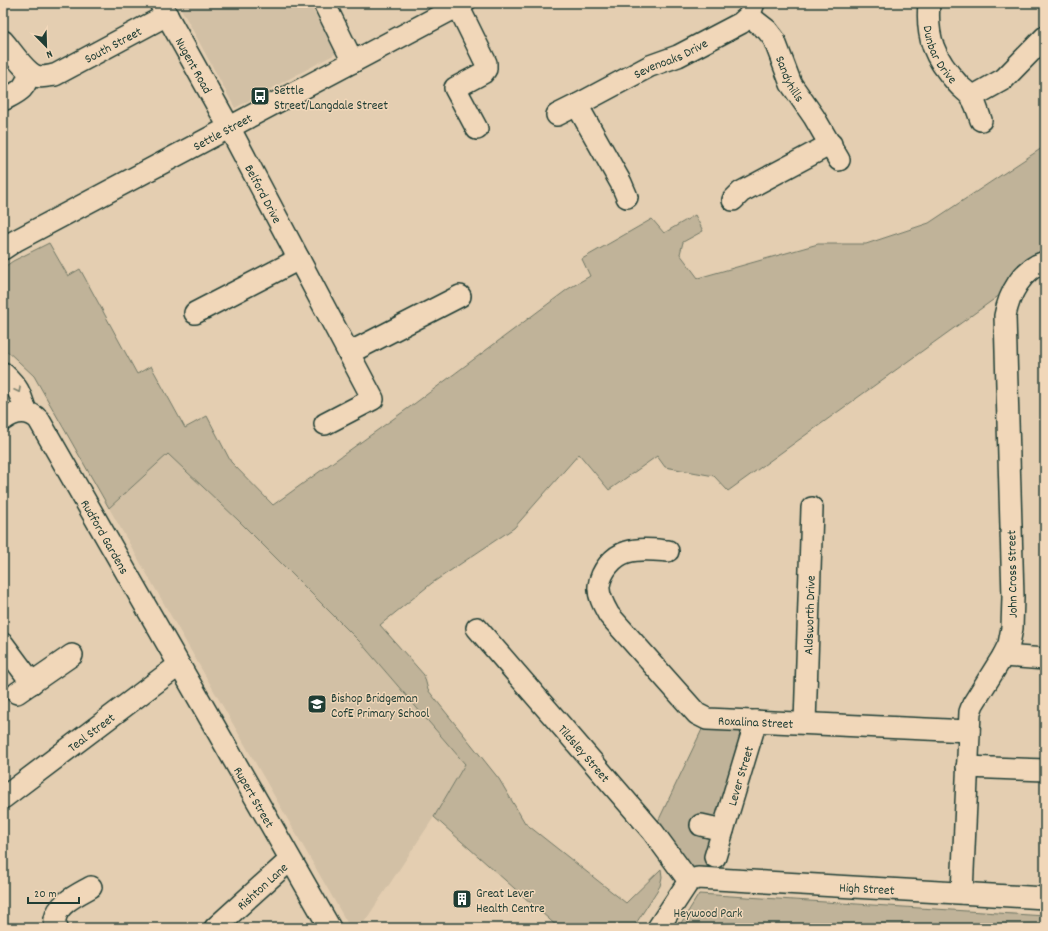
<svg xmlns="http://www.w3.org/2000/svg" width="1048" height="931" viewBox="0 0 1048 931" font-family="Dekko,sans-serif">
	<rect width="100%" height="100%" fill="#e4ceb1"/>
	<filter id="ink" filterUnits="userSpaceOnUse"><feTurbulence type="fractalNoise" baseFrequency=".025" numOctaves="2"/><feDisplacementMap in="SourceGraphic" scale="8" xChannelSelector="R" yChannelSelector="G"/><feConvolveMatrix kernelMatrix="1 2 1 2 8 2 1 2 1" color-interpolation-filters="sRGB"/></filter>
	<g filter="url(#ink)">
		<!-- built -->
		<path fill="#d2c0a5" d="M 178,3 L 309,3 L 337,53 L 235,108 Z
			M 168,453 L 238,520 L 361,643 L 465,764 L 434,817 L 361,927 L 349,926 L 109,508 Z"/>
		<!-- green -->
		<path fill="#c0b399" stroke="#707866" d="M 1045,144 L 1045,253 L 1004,292 L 728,491 L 714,476 L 665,467 L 657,456 L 609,490 L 579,454 L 514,528 L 432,583 L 380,625 L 424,675 L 428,690 L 499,779 L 525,823 L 626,903 L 661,869 L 662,877 L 660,886 L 633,928 L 559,928 L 434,817 L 465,764 L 361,643 L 238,520 L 168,454 L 109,508 L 34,376 L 3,347 L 3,268 L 13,261 L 49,243 L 68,276 L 80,269 L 137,374 L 151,366 L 185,428 L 207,416 L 231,462 L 273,505 L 414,404 L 568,289 L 590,276 L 582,259 L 652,219 L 664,233 L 695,215 L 703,231 L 683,242 L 680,254 L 698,278 L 818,244 L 866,244 L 929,223 L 1042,148 Z
			M 707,719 L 756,721 L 708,878 L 689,881 L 653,832 Z
			M 699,894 L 1045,916 L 1045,928 L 678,928 Z"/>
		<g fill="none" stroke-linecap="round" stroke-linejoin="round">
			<!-- minor casing -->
			<g stroke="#1f3d34" stroke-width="24">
				<g id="minor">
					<path id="s1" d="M 160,3 L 229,127 L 373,399 L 325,424"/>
					<path d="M 324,3 L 353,62"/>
					<path id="s2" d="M 929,3 C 926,38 934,58 958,84 C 962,89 968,92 971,97 C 976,103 978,113 981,120"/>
					<path d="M 458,6 L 486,63 L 486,69 L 483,73 L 455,88 L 477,129"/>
					<path id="s3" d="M 749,16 L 767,30 L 774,39 L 791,84 L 814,117 L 839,160"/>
					<path id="s4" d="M 3,41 C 11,50 25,72 36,76 C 42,78 48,76 55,75 L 167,15"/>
					<path d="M 972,97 L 1004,79 L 1045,37"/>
					<path d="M 3,100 C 18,92 26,90 29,72"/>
					<path d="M 577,105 L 621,183 L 627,197"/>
					<path id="s5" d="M 557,115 L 577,105 L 650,66 L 678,56 L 741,23 L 749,16 L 754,3"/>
					<path d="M 733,200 L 741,192 L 831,144"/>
					<path id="s6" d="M 3,249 L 15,241 L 464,3"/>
					<path d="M 195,313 L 299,259"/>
					<path d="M 349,353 L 460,296"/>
					<path d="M 3,373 C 18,387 20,392 26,412"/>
					<path id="s7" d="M 3,420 C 14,412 28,408 39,420 L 330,928"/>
					<path id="s8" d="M 668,551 C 655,550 640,548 627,552 C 613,556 601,571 599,586 C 598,596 604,606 609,615 L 697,714 L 707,719 L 969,731"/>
					<path id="s9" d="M 477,628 L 653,832 L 689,881"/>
					<path d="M 3,644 L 32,683"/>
					<path d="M 1003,656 L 1045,659"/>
					<path d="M 17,693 L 72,655"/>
					<path id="s10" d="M 805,723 L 812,508"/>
					<path d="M 967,767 L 1045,770"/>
					<path id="s11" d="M 3,798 L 179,665"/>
					<path d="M 701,825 L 723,830"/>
					<path id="s12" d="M 715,857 L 756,721"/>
					<path d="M 962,893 L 970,712 L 973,704 L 1003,656 L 1009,644 L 1012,628 L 1013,597 L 1005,316 C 1009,294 1022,269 1045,262"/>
					<path d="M 57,928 C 56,925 54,922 55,919 C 58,903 79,894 91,887"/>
					<path id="s13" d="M 215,928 L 290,860"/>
					<path id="s14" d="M 658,928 L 685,887 L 689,881 L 698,878 L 1045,898"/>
				</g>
			</g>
			<!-- minor -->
			<use href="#minor" stroke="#f1d7b9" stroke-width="21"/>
		</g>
		<!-- one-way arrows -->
		<defs><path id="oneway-chevron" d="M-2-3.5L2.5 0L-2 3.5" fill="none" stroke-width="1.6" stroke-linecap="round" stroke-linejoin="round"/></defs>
		<use stroke="#7d8270" href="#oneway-chevron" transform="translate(18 390) rotate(63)"/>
	</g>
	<!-- icons -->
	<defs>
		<g id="bus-square" transform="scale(1)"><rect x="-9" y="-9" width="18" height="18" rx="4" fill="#1f3d34" stroke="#f1d7b9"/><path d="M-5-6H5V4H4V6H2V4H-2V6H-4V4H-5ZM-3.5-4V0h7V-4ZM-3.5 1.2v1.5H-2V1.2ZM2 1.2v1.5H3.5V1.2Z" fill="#fff"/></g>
		<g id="school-square" transform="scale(1)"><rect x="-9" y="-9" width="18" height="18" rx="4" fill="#1f3d34" stroke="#f1d7b9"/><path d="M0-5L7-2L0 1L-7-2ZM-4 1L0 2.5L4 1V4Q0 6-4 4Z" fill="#fff"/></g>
		<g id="building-square" transform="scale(1)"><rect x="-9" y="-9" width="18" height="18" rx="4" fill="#1f3d34" stroke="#f1d7b9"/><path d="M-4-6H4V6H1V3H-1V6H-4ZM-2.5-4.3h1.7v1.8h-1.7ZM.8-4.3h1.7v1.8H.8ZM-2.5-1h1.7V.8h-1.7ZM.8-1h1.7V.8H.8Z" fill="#fff"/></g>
	</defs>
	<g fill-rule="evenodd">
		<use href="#bus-square" x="260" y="96"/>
		<use href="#school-square" x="317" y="704"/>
		<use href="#building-square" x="462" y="899"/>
	</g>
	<g text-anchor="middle" stroke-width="3" stroke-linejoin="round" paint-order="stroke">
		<!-- street labels -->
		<g font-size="13" fill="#1f3d34" stroke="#f1d7b9">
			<text dy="5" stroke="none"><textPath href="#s4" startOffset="133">South Street</textPath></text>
			<text dy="5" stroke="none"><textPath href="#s2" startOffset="54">Dunbar Drive</textPath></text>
			<text dy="5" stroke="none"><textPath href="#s5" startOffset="127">Sevenoaks Drive</textPath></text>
			<text dy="5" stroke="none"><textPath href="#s1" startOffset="71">Nugent Road</textPath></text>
			<text dy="5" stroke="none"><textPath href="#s3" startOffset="77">Sandyhills</textPath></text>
			<text dy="5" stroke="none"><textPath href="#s6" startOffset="249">Settle Street</textPath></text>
			<text dy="5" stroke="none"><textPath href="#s1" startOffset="217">Belford Drive</textPath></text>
			<text dy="5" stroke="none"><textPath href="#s7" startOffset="174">Rudford Gardens</textPath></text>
			<text transform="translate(1011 574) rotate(-91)" y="5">John Cross Street</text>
			<text dy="5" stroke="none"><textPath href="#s10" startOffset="108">Aldsworth Drive</textPath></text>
			<text dy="5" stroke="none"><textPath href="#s8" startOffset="311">Roxalina Street</textPath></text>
			<text dy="5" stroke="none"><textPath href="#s11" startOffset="110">Teal Street</textPath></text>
			<text dy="5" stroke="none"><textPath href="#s9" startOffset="165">Tildsley Street</textPath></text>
			<text dy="5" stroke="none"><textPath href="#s12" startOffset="85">Lever Street</textPath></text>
			<text dy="5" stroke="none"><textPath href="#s7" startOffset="474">Rupert Street</textPath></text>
			<text dy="5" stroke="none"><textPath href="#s13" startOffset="63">Rishton Lane</textPath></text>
			<text dy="5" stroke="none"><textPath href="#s14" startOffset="235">High Street</textPath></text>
		</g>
		<!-- poi labels -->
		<g font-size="13" fill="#1f3d34" stroke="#f1d7b9" text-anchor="start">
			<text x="274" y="94">Settle<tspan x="274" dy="15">Street/Langdale Street</tspan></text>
			<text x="331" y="702">Bishop Bridgeman<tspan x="331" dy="15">CofE Primary School</tspan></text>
			<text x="476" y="897">Great Lever<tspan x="476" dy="15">Health Centre</tspan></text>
		</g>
		<!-- park labels -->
		<g font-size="13" fill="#2f493e" stroke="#f1d7b9">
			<text x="708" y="917">Heywood Park</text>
		</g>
	</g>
	<!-- margin -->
	<rect width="1048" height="931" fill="none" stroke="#f1d7b9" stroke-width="16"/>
	<rect x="8" y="8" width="1032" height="915" fill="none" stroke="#1f3d34" stroke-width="1.5" filter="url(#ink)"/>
	<!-- north arrow -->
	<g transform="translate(46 46) rotate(157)" stroke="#f1d7b9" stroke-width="3" paint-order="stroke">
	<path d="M0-3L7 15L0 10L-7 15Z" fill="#1f3d34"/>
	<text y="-6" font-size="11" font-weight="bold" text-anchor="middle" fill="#1f3d34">N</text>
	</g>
	<!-- scale -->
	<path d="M28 897v6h51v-6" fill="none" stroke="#1f3d34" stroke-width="2"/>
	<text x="34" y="897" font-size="12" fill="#1f3d34" stroke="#f1d7b9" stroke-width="3" paint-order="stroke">20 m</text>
</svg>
